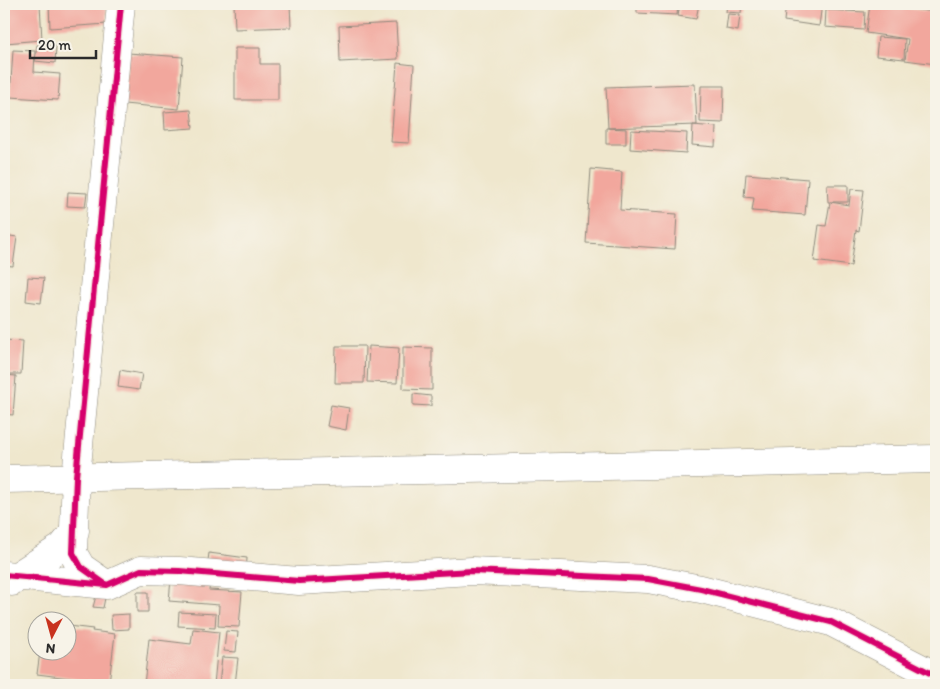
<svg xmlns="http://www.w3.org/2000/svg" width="940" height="689" viewBox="0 0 940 689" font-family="Itim,sans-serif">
	<rect width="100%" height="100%" fill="#f7f3e8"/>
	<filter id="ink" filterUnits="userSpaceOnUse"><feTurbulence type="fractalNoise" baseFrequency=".02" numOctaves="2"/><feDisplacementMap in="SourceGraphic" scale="10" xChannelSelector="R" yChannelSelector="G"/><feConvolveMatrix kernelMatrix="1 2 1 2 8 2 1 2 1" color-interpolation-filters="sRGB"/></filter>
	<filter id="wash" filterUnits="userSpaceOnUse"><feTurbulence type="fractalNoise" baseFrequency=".0096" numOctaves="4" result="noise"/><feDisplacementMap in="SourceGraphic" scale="20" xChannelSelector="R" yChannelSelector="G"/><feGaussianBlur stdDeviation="1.12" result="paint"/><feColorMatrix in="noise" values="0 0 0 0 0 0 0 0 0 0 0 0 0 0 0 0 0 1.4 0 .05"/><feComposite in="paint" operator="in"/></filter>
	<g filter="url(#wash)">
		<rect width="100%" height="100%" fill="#efe7cd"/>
		<g id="blocks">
			<!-- building -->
			<path fill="#f2a79d" d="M 4,4 L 40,4 L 42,40 L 5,43 Z
				M 49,4 L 106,4 L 107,24 L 50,28 Z
				M 234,4 L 290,4 L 291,27 L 235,29 Z
				M 637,4 L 678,4 L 677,15 L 637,13 Z
				M 680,4 L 699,4 L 696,19 L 678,16 Z
				M 727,4 L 742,4 L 741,13 L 726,12 Z
				M 786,4 L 822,4 L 819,26 L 784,21 Z
				M 870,4 L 936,12 L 936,64 L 905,60 L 908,39 L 866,33 Z
				M 826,10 L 865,12 L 864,30 L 825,27 Z
				M 728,14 L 740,15 L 738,31 L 726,29 Z
				M 396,23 L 398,59 L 340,62 L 339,26 Z
				M 878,37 L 905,39 L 904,59 L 876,56 Z
				M 37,45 L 56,46 L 55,63 L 35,61 Z
				M 235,48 L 260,48 L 260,64 L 278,64 L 278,100 L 235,100 Z
				M 13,50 L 35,51 L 34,72 L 60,74 L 58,100 L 10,97 Z
				M 128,53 L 183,57 L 179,109 L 124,104 Z
				M 397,63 L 414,65 L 409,143 L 391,142 Z
				M 695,84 L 697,125 L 608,128 L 606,87 Z
				M 701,86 L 724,86 L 723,123 L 700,122 Z
				M 191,110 L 193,128 L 165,130 L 164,112 Z
				M 693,125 L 716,127 L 715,147 L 692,145 Z
				M 606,128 L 626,129 L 626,144 L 606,144 Z
				M 631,130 L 687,133 L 686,153 L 630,149 Z
				M 591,169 L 622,172 L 620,210 L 677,214 L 675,249 L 586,243 Z
				M 746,174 L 808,179 L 805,215 L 752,211 L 754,198 L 744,197 Z
				M 827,185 L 848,185 L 848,202 L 828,202 Z
				M 851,189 L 864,190 L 859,231 L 856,230 L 851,266 L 814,261 L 819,225 L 826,226 L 830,202 L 849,205 Z
				M 68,192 L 87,193 L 85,207 L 67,206 Z
				M 4,235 L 17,237 L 13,266 L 4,265 Z
				M 28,277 L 44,278 L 41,303 L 26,301 Z
				M 4,340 L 23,341 L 21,374 L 4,374 Z
				M 336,346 L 365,346 L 364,383 L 335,383 Z
				M 369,346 L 399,348 L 397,383 L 367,382 Z
				M 403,347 L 432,348 L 432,390 L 403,389 Z
				M 120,370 L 142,374 L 139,390 L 118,387 Z
				M 4,375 L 16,376 L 13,415 L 4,414 Z
				M 413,394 L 431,396 L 431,406 L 413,405 Z
				M 331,405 L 349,408 L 346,430 L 327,426 Z
				M 209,553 L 247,558 L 246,573 L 207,568 Z
				M 171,579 L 210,582 L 209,590 L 242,592 L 239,627 L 218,626 L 219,605 L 169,601 Z
				M 137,592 L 148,592 L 148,612 L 137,612 Z
				M 96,596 L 105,598 L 103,608 L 93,607 Z
				M 179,612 L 216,614 L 215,628 L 178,626 Z
				M 129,614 L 129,629 L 112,630 L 111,615 Z
				M 68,626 L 93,629 L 92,631 L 115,634 L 109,683 L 37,674 L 40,652 L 68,652 Z
				M 193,629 L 219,632 L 214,685 L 144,685 L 149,639 L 191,644 Z
				M 226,631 L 238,632 L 236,652 L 224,651 Z
				M 222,657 L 238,658 L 235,685 L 219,685 Z
				M 60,680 L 73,681 L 73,685 L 60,685 Z"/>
		</g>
	</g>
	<g filter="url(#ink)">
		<use href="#blocks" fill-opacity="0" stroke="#8d897c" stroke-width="1"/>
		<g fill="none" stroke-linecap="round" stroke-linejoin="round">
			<!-- minor casing -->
			<g stroke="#8d897c" stroke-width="29">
				<path id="minor" d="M 4,575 L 107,585 L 141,570 L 179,571 L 299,581 L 472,571 L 648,579 L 701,589 L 831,622 L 936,676
					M 12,582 L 15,577 L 62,547 L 75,531
					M 107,585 L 81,567 L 73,553 L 76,477 L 121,4"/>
			</g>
			<!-- highway casing -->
			<g stroke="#8d897c" stroke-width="29">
				<path id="highway" d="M 4,479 L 936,459"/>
			</g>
			<!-- minor -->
			<use href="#minor" stroke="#fff" stroke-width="28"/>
			<!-- highway -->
			<use href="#highway" stroke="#fff" stroke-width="28"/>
			<!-- cycleway casing -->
			<g stroke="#f7f3e8" stroke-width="9">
				<path id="cycleway" d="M 4,575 L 107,585 L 141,570 L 179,571 L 299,581 L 472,571 L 648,579 L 701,589 L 831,622 L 936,676
					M 105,584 L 81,567 L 73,553 L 76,477 L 121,4"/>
			</g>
			<!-- cycleway -->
			<use href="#cycleway" stroke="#d6006c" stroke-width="6"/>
		</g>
	</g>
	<!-- margin -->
	<rect width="940" height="689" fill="none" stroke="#f7f3e8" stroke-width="20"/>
	<!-- north arrow -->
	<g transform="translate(52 636) rotate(186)"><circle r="24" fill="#f7f3e8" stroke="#a5a39c"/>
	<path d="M0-4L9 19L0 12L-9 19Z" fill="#c8321e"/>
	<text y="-8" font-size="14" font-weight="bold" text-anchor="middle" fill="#2b2b2b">N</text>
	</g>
	<!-- scale -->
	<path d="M30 50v8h66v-8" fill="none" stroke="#2b2b2b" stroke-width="2.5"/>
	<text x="38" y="50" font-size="15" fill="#2b2b2b" stroke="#f7f3e8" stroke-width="4" paint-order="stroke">20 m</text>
</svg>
